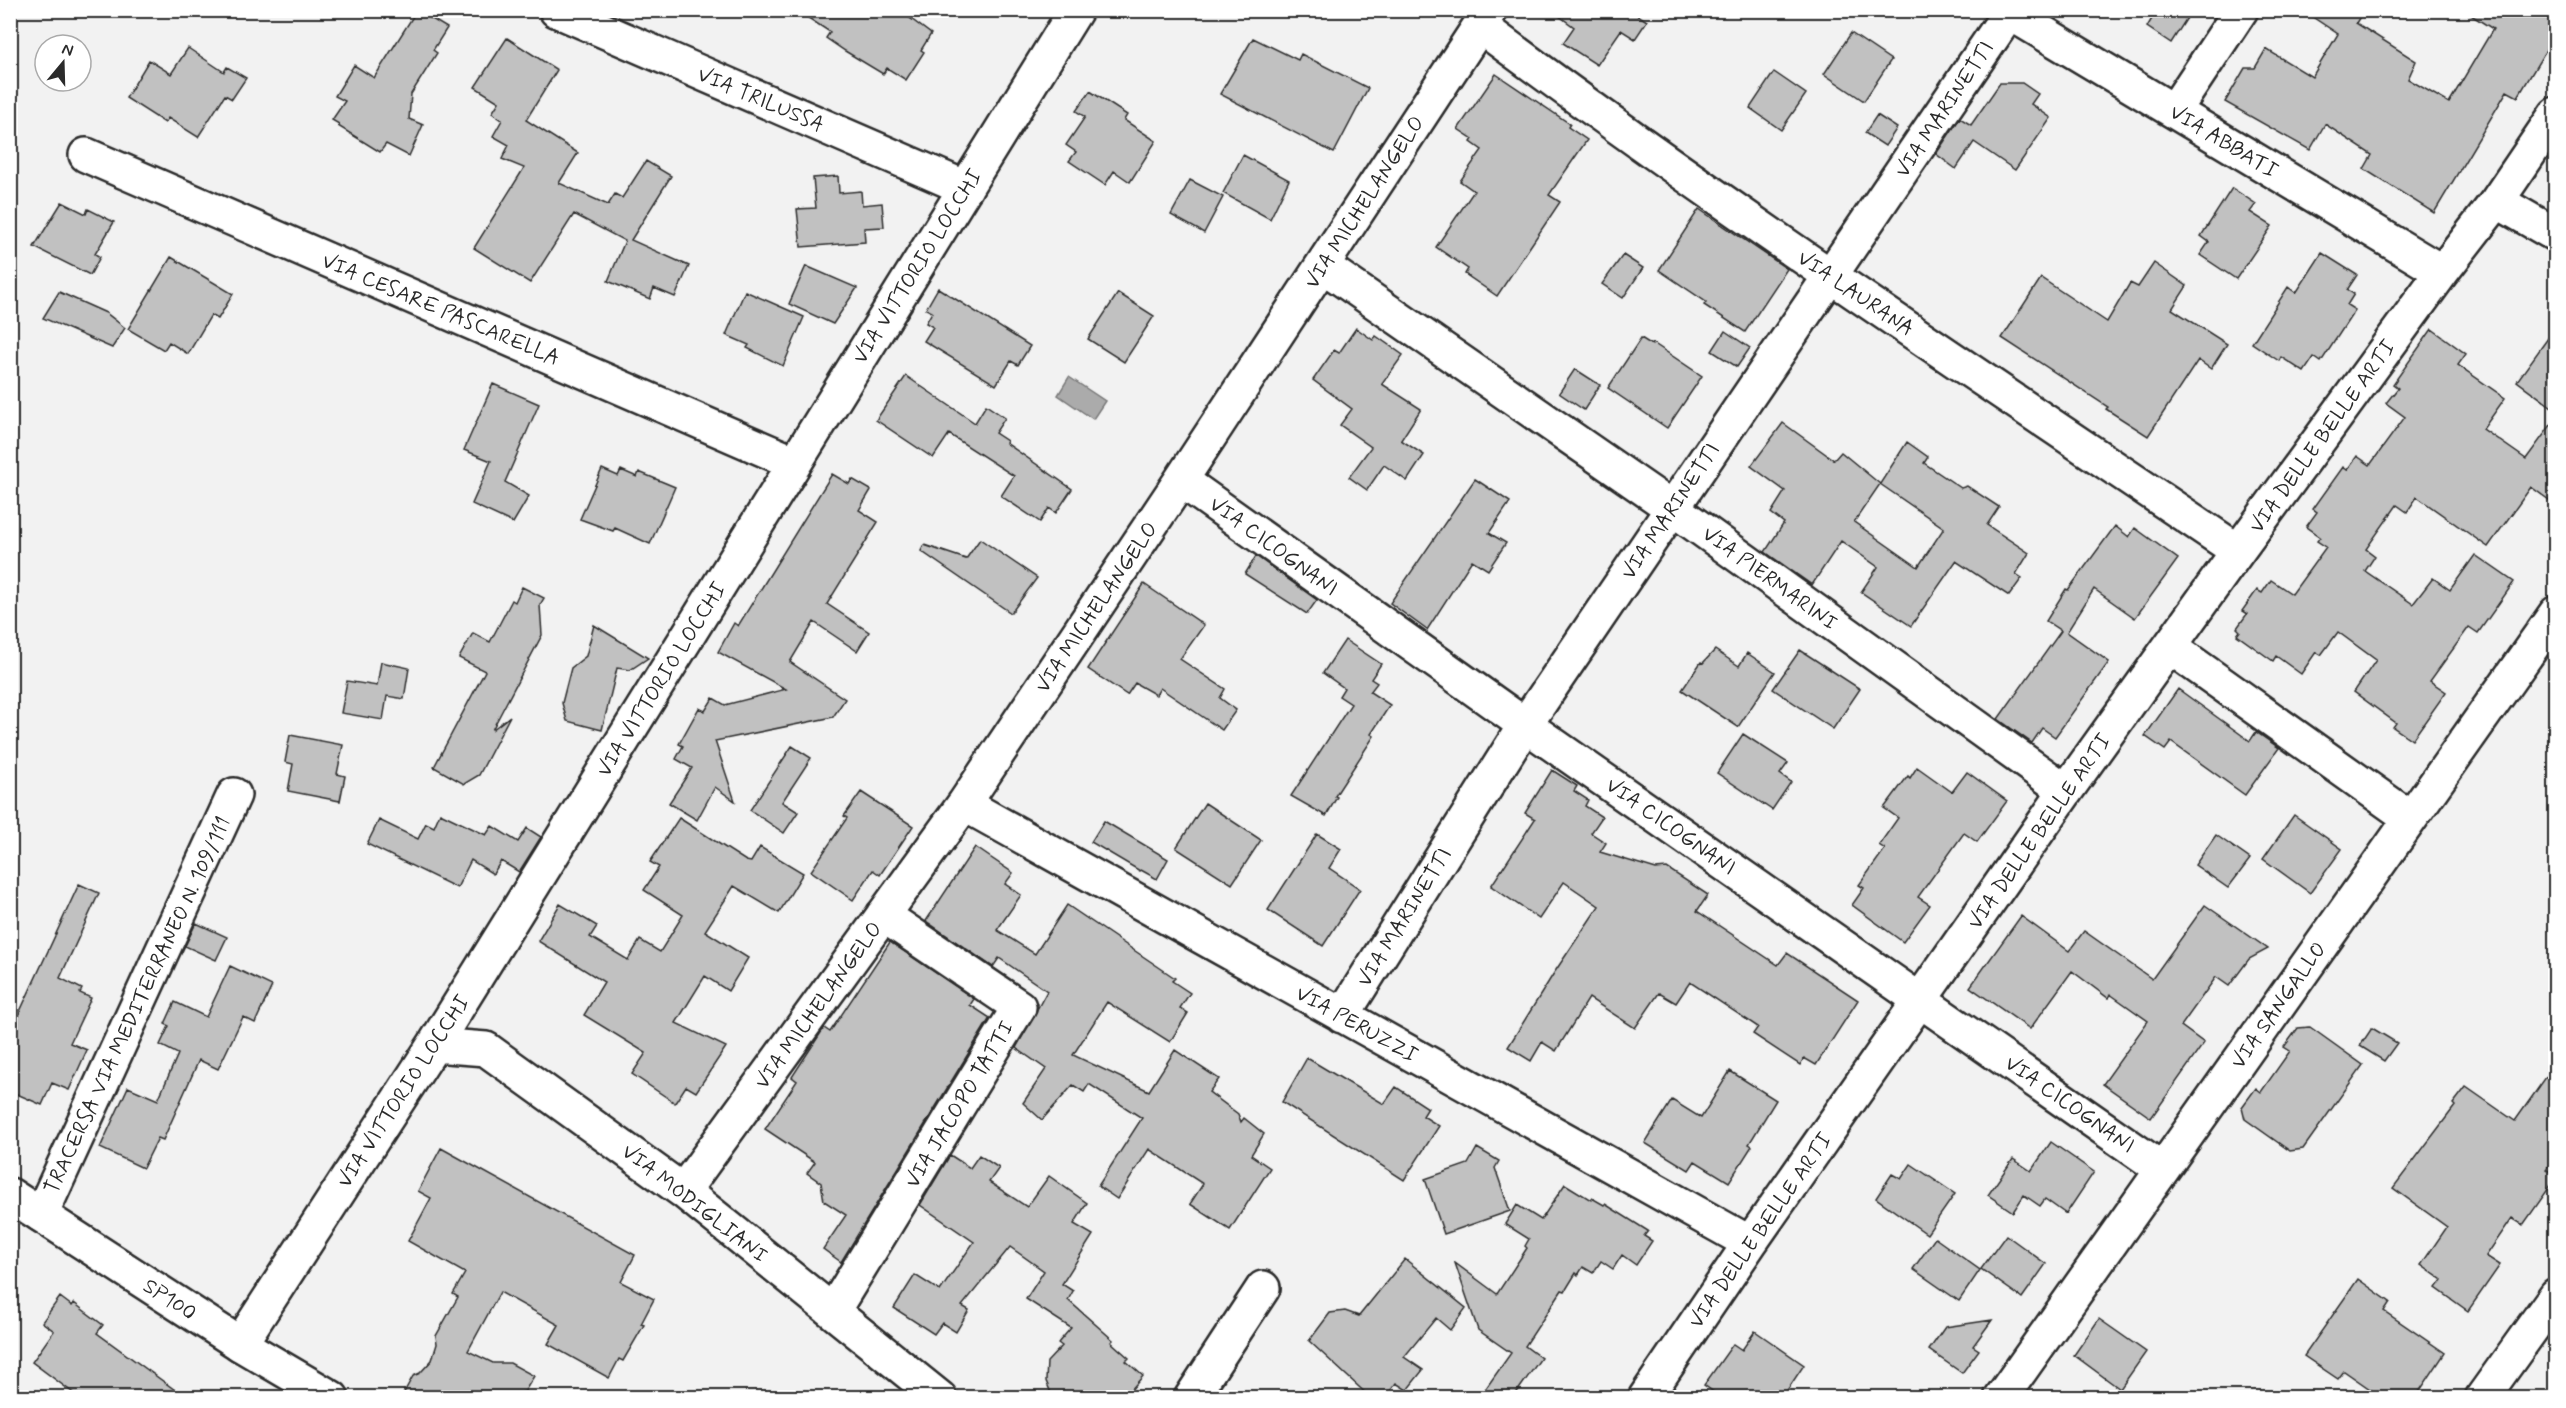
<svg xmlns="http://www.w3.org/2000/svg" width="2566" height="1408" viewBox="0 0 2566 1408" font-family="Mynerve,sans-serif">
	<rect width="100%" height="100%" fill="#f2f2f2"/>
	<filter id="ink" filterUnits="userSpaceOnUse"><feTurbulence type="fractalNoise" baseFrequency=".0167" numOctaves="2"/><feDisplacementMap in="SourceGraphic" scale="12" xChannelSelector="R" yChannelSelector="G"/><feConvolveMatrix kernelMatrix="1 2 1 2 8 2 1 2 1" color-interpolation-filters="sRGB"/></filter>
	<g filter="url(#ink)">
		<!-- water -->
		<path fill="#ababab" stroke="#787878" stroke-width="1.5" d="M 1069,377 L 1105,401 L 1093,419 L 1058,395 Z"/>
		<!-- building -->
		<path fill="#c1c1c1" stroke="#2b2b2b" stroke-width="1.5" fill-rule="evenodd" d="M 417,10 L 447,28 L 433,50 L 437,53 L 411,94 L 409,119 L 423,125 L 409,156 L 386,144 L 380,152 L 338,126 L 339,124 L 332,120 L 345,101 L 335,96 L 354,65 L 374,78 Z
			M 796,10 L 899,10 L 931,34 L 921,50 L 924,52 L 906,80 L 887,68 L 883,74 L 845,51 L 826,38 L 830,32 Z
			M 1551,10 L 1634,10 L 1633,12 L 1647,21 L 1635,39 L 1621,30 L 1597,65 L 1563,43 L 1574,27 Z
			M 2157,10 L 2192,10 L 2171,43 L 2147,27 Z
			M 2302,10 L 2364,10 L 2356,23 L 2416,61 L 2408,79 L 2449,103 L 2493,29 L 2463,10 L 2556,10 L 2556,33 L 2518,97 L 2507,91 L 2434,213 L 2364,169 L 2372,155 L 2325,124 L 2310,150 L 2225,102 L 2245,68 L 2255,68 L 2266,49 L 2312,77 L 2338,34 Z
			M 1851,33 L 1891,60 L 1864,101 L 1824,74 Z
			M 507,38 L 557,70 L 526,120 L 578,153 L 559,183 L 608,205 L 615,194 L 622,198 L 646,161 L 671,176 L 631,240 L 689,266 L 675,297 L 654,288 L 650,299 L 608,281 L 625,241 L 574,214 L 530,283 L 474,248 L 524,168 L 502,159 L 509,145 L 493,136 L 502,120 L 492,113 L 499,102 L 475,87 Z
			M 1253,38 L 1298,60 L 1301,54 L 1368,88 L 1334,153 L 1220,94 Z
			M 188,48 L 224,72 L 227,67 L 246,78 L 232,99 L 225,95 L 198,137 L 168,118 L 165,123 L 126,98 L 149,60 L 171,74 Z
			M 1774,72 L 1806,94 L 1781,130 L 1750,108 Z
			M 1496,74 L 1570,124 L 1568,127 L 1587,140 L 1549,195 L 1560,202 L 1497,296 L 1465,274 L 1468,269 L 1436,247 L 1474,191 L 1460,181 L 1482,150 L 1471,142 L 1473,139 L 1458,129 Z
			M 2000,83 L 2022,83 L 2038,94 L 2031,104 L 2051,118 L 2015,170 L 1974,142 L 1956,169 L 1936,154 L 1960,118 L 1971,125 Z
			M 1090,91 L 1127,115 L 1124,120 L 1156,141 L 1130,182 L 1114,171 L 1105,185 L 1069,161 L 1076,152 L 1066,145 L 1085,117 L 1076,111 Z
			M 1877,115 L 1897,128 L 1885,146 L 1865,133 Z
			M 1243,155 L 1289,180 L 1270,219 L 1223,193 Z
			M 838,176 L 839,193 L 861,191 L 862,205 L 882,203 L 884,227 L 864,228 L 865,242 L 801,247 L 797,209 L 816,208 L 813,178 Z
			M 1190,180 L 1223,197 L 1204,233 L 1171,215 Z
			M 2232,188 L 2256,204 L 2250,212 L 2272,226 L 2236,279 L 2200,255 L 2209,242 L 2201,236 Z
			M 62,202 L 86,214 L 88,209 L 114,222 L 95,254 L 100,257 L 90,275 L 34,247 Z
			M 1699,209 L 1787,269 L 1745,332 L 1704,305 L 1706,302 L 1659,270 Z
			M 2322,253 L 2357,275 L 2347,290 L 2354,294 L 2347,305 L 2355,310 L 2321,362 L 2314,357 L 2304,372 L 2281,357 L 2279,361 L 2252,343 L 2288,287 L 2296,293 Z
			M 1623,255 L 1643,268 L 1623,298 L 1602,284 Z
			M 171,257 L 233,294 L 218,319 L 211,315 L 188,354 L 169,342 L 164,350 L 128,329 Z
			M 2154,263 L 2187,286 L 2172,309 L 2227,344 L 2211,369 L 2198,360 L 2148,436 L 2106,409 L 2108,407 L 2002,338 L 2041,278 L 2107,322 L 2130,283 L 2138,287 Z
			M 806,266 L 857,288 L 833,324 L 789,304 Z
			M 938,288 L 1030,346 L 1018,365 L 1011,361 L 996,385 L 924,341 L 933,327 L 926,323 L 932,312 L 926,309 Z
			M 745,291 L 804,317 L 783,366 L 747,348 L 749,345 L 726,335 Z
			M 59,292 L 106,313 L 125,328 L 112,348 L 43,318 Z
			M 1118,293 L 1154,316 L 1124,362 L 1088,339 Z
			M 2556,327 L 2556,410 L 2517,381 Z
			M 1356,328 L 1373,340 L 1376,336 L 1403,355 L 1382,384 L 1421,409 L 1401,440 L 1424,455 L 1407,481 L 1384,465 L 1367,490 L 1349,477 L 1371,447 L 1340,425 L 1352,409 L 1313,380 L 1334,350 L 1339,353 Z
			M 2432,329 L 2466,354 L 2458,365 L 2505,398 L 2483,429 L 2526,459 L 2556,418 L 2556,505 L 2531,487 L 2488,547 L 2417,497 L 2407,512 L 2397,505 L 2366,549 L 2375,556 L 2365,571 L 2413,604 L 2433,578 L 2450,590 L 2475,555 L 2514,582 L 2478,633 L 2469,627 L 2430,681 L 2446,692 L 2412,740 L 2393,727 L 2396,723 L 2354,692 L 2376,660 L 2338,632 L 2321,655 L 2316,652 L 2301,674 L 2276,656 L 2273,661 L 2237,635 L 2240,631 L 2237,628 L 2247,614 L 2242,611 L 2257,590 L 2262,593 L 2271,580 L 2292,594 L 2326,547 L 2317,541 L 2320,537 L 2306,527 L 2317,512 L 2313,509 L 2343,467 L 2347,470 L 2357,456 L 2370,465 L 2405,417 L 2386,403 L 2398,388 L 2393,384 Z
			M 1725,331 L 1750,348 L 1737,367 L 1712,351 Z
			M 1641,338 L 1652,345 L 1653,343 L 1702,376 L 1667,428 L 1608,388 Z
			M 1575,369 L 1600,385 L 1584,410 L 1559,393 Z
			M 906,376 L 975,423 L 986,405 L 1005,418 L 995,433 L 1007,441 L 1006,443 L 1072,489 L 1056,513 L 1049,508 L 1040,522 L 1001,496 L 1014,476 L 949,434 L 933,458 L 876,420 Z
			M 493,384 L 539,404 L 505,482 L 529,496 L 513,523 L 472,504 L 491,461 L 464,450 Z
			M 1783,423 L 1834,460 L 1841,452 L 1880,484 L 1907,442 L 1928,457 L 1924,463 L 1961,488 L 1967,486 L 1999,507 L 1987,525 L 2029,553 L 2016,574 L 2022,578 L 2009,596 L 1956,561 L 1911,626 L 1861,592 L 1878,567 L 1841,541 L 1812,585 L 1765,552 L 1784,523 L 1771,513 L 1785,491 L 1751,466 ZM 1880,484 L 1944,528 L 1918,567 L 1854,522 Z
			M 602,469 L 618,476 L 621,470 L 637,477 L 639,472 L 675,487 L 650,544 L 615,528 L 613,531 L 580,519 Z
			M 832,474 L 849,484 L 852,479 L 871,490 L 859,510 L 878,522 L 827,604 L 869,632 L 857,651 L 814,622 L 790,662 L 845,699 L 833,717 L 715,741 L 735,801 L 715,787 L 697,820 L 669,803 L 692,768 L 676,759 L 683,746 L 679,744 L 699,708 L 705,711 L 713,698 L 725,705 L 786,689 L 718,652 L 734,623 L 738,626 Z
			M 1475,479 L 1510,502 L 1489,533 L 1506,543 L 1488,570 L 1472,560 L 1427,630 L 1390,603 Z
			M 2115,526 L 2129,537 L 2135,528 L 2178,559 L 2135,618 L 2094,589 L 2067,632 L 2109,662 L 2055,737 L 2042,728 L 2032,743 L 1998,719 L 2061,631 L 2046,621 L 2066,589 L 2068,590 Z
			M 980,539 L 1037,578 L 1011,613 L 921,551 L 924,545 L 966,559 Z
			M 1256,556 L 1317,600 L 1307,614 L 1245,574 Z
			M 1144,584 L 1204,625 L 1180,659 L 1225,689 L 1220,698 L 1236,710 L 1222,730 L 1160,688 L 1156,695 L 1135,683 L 1127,695 L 1088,669 Z
			M 522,587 L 544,598 L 540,605 L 542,635 L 492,730 L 510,716 L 479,775 L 464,784 L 434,767 L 485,671 L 459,658 L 473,633 L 490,642 L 512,600 L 515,602 Z
			M 594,625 L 648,658 L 630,670 L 617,668 L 602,730 L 567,721 L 562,703 L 571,668 L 586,656 Z
			M 1345,640 L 1381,664 L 1371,679 L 1377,683 L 1370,692 L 1390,705 L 1371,734 L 1374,736 L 1335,796 L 1337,797 L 1326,816 L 1291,796 L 1351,704 L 1339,696 L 1344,688 L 1323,673 Z
			M 1715,650 L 1739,666 L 1747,653 L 1775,672 L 1738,727 L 1682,690 L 1701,662 L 1703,663 Z
			M 1800,650 L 1860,689 L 1833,729 L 1773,689 Z
			M 381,662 L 409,668 L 404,699 L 387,696 L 383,720 L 341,713 L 347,681 L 377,686 Z
			M 2178,689 L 2250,741 L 2256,732 L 2279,748 L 2245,795 L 2171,742 L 2165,750 L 2145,736 Z
			M 1743,734 L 1788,763 L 1780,774 L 1791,782 L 1772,810 L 1717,773 Z
			M 290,735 L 343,745 L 337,774 L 345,776 L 340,801 L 288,791 L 293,764 L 285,762 Z
			M 792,746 L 811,758 L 782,802 L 798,812 L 784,833 L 750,810 Z
			M 1917,767 L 1952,792 L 1967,772 L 2007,801 L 1977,842 L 1964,833 L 1918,897 L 1930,905 L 1903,942 L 1852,905 L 1864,888 L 1859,885 L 1885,849 L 1879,845 L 1898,818 L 1884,808 L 1908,776 L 1910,778 Z
			M 1552,770 L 1577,786 L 1574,791 L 1588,800 L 1585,806 L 1602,817 L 1591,833 L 1606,843 L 1600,852 L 1656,869 L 1667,868 L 1708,895 L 1697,911 L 1778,965 L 1787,953 L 1858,1000 L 1816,1065 L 1804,1058 L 1800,1065 L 1753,1034 L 1758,1027 L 1690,982 L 1676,1003 L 1659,993 L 1635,1028 L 1589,998 L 1556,1051 L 1542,1042 L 1531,1061 L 1508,1047 L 1554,973 L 1599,906 L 1564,882 L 1539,919 L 1491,886 L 1535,819 L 1525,813 Z
			M 861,792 L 913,826 L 880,875 L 873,870 L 853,900 L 811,871 L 847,818 L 844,816 Z
			M 1205,803 L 1261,840 L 1232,884 L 1176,848 Z
			M 440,813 L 486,835 L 492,826 L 518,842 L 527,828 L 541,837 L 519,872 L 501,861 L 493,874 L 471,860 L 457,888 L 367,844 L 379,820 L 418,839 L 426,823 L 434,827 Z
			M 2294,815 L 2342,849 L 2310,893 L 2263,859 Z
			M 679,818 L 746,861 L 751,862 L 760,847 L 803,873 L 779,913 L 734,886 L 705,931 L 748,958 L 728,991 L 705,976 L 676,1023 L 726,1047 L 696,1092 L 686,1086 L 675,1103 L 632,1074 L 646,1053 L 584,1015 L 604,982 L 538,941 L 560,904 L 597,926 L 590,937 L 628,960 L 640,940 L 660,952 L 683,915 L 644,890 L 659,867 L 650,862 Z
			M 1104,821 L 1168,859 L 1157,879 L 1141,870 L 1140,871 L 1091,842 Z
			M 1317,834 L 1341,849 L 1329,868 L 1360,889 L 1323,946 L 1268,910 Z
			M 2216,835 L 2250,859 L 2228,888 L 2195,865 Z
			M 975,847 L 1013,873 L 1005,884 L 1021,895 L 997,930 L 1035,954 L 1067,905 L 1175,978 L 1172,981 L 1190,993 L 1180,1008 L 1188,1013 L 1170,1042 L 1107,1002 L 1073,1055 L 1149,1091 L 1175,1050 L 1219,1079 L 1209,1092 L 1238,1114 L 1241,1122 L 1244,1118 L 1264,1134 L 1251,1155 L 1270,1168 L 1230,1230 L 1190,1204 L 1203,1184 L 1149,1149 L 1117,1199 L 1098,1186 L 1142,1118 L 1089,1084 L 1084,1092 L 1073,1085 L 1042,1120 L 1023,1103 L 1046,1069 L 1016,1048 L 1047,991 L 999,958 L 993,967 L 926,921 Z
			M 79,884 L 99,893 L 60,978 L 82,989 L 80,993 L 91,998 L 70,1043 L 87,1050 L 69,1090 L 52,1083 L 42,1105 L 10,1091 L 10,1033 Z
			M 2205,905 L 2268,949 L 2249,959 L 2229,986 L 2216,977 L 2181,1026 L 2204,1043 L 2151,1118 L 2103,1084 L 2148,1021 L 2110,994 L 2108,998 L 2072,971 L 2030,1029 L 1970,987 L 2021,916 L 2069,951 L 2084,931 L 2152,979 Z
			M 196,923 L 227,937 L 216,960 L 185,946 Z
			M 890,942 L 974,999 L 970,1005 L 990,1018 L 841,1262 L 823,1249 L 846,1215 L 824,1201 L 821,1183 L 807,1173 L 815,1162 L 765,1129 L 797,1081 L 792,1077 L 822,1031 L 824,1028 L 830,1032 Z
			M 230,966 L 272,986 L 255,1023 L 243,1017 L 218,1069 L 199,1060 L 163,1140 L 158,1138 L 143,1168 L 100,1148 L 128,1087 L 158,1100 L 178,1054 L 160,1045 L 169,1026 L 165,1024 L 175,1002 L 206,1017 Z
			M 2310,1027 L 2363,1065 L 2303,1149 L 2290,1151 L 2245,1119 L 2242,1107 L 2256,1088 L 2261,1092 L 2290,1051 L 2284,1047 L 2298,1028 Z
			M 2372,1028 L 2397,1043 L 2384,1061 L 2360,1046 Z
			M 1307,1058 L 1384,1104 L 1396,1087 L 1428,1108 L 1423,1116 L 1439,1126 L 1404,1180 L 1282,1102 Z
			M 2556,1063 L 2556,1156 L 2546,1169 L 2556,1176 L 2556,1178 L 2523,1225 L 2512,1218 L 2486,1256 L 2500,1265 L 2468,1311 L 2436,1288 L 2442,1280 L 2421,1265 L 2447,1227 L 2393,1188 L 2455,1106 L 2453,1104 L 2466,1087 L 2515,1121 Z
			M 1730,1071 L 1776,1100 L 1749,1144 L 1752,1146 L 1729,1182 L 1695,1161 L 1689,1170 L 1645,1143 L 1672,1100 L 1701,1118 Z
			M 2051,1142 L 2094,1172 L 2066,1214 L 2045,1199 L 2040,1206 L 2024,1195 L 2013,1212 L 1988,1195 L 2013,1159 L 2031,1171 Z
			M 441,1148 L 635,1255 L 621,1282 L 654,1299 L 641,1324 L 644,1325 L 623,1361 L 619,1359 L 609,1378 L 548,1344 L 559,1325 L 500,1292 L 468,1351 L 493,1363 L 510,1363 L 534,1376 L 525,1391 L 511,1398 L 401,1398 L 413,1376 L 420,1373 L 432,1360 L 437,1344 L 436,1336 L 458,1297 L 453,1294 L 465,1273 L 408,1241 L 431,1198 L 418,1191 Z
			M 1477,1148 L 1499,1161 L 1495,1168 L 1510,1211 L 1444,1234 L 1425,1179 L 1468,1164 Z
			M 950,1155 L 970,1168 L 979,1155 L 999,1168 L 989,1182 L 1027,1207 L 1049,1176 L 1087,1203 L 1074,1224 L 1093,1235 L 1062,1284 L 1073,1291 L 1068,1300 L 1113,1340 L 1111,1342 L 1129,1358 L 1126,1361 L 1143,1376 L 1124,1398 L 1053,1398 L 1046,1381 L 1047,1362 L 1062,1346 L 1058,1343 L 1071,1328 L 1026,1299 L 1044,1271 L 1010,1247 L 962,1306 L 969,1310 L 956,1332 L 942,1323 L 934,1334 L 894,1308 L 915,1275 L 940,1291 L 974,1242 L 920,1205 Z
			M 1911,1164 L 1955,1194 L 1927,1234 L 1876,1198 L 1892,1174 L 1901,1179 Z
			M 1565,1184 L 1591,1200 L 1592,1198 L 1604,1205 L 1605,1204 L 1648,1231 L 1644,1236 L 1652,1241 L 1636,1265 L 1622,1255 L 1613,1269 L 1601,1261 L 1593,1273 L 1583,1267 L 1578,1275 L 1576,1273 L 1565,1291 L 1562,1290 L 1525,1346 L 1541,1358 L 1513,1398 L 1479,1398 L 1511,1353 L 1478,1330 L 1455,1263 L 1497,1294 L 1527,1248 L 1525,1246 L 1529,1239 L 1505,1224 L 1517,1205 L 1541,1220 Z
			M 2006,1235 L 2046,1264 L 2022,1298 L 1981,1269 Z
			M 1935,1238 L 1980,1270 L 1959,1301 L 1913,1269 Z
			M 1405,1259 L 1466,1308 L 1450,1330 L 1436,1318 L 1404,1357 L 1423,1370 L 1407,1390 L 1396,1383 L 1385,1398 L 1371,1398 L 1309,1341 L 1330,1313 L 1345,1311 L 1359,1316 Z
			M 2358,1279 L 2390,1302 L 2384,1311 L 2445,1353 L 2415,1398 L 2383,1398 L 2344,1371 L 2338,1379 L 2304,1356 Z
			M 60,1297 L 72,1306 L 74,1303 L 103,1325 L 97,1333 L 186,1398 L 80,1398 L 32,1362 L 54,1331 L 42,1322 Z
			M 2099,1319 L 2146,1352 L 2120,1389 L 2074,1355 Z
			M 1992,1320 L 1973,1346 L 1979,1350 L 1962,1373 L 1929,1350 L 1945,1327 Z
			M 1755,1331 L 1804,1365 L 1782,1398 L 1722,1398 L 1704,1385 L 1733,1344 L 1742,1350 Z"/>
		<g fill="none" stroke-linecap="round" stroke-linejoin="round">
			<!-- minor casing -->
			<g stroke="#2b2b2b" stroke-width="38">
				<path id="minor" d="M 556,10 L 966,188
					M 2005,10 L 2442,272
					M 1480,26 C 1726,210 1983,379 2238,551
					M 2174,111 L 2241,10
					M 86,155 L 795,463
					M 2497,201 L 2556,235
					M 1323,266 L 1672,508 L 2066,791
					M 1181,480 L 1525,725 L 2162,1169
					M 2170,647 L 2410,818
					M 964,804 L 1750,1243
					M 1342,1016 L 1525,725 L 2009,13
					M 434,1045 L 486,1049 L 683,1191 L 940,1398
					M 683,1191 L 964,804 L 1181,480 L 1490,10
					M 41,1215 L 234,795
					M 833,1311 L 1019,1007 L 883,915
					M 240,1344 L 434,1045 L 1076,10
					M 1191,1398 L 1263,1288
					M 1645,1398 L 1750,1243 L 2066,791 L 2238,551 L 2442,272 L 2497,201 L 2556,114
					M 2001,1398 L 2556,613
					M 2482,1398 L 2556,1295"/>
			</g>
			<!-- major casing -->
			<g stroke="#2b2b2b" stroke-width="38">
				<path id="major" d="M 10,1195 L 240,1344 L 332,1398"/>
			</g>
			<!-- minor -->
			<use href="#minor" stroke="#fff" stroke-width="33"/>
			<!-- major -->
			<use href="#major" stroke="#fff" stroke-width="33"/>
		</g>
	</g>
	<g text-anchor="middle" stroke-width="4.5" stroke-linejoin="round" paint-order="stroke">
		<!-- street labels -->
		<g font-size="21" fill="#2b2b2b" stroke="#fff">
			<text transform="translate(761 99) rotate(23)" y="7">VIA TRILUSSA</text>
			<text transform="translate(1944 109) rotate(-56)" y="7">VIA MARINETTI</text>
			<text transform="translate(2224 141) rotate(31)" y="7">VIA ABBATI</text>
			<text transform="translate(1364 202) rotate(-57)" y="7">VIA MICHELANGELO</text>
			<text transform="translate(917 266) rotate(-58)" y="7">VIA VITTORIO LOCCHI</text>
			<text transform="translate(1856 293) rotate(34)" y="7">VIA LAURANA</text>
			<text transform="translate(441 309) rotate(23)" y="7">VIA CESARE PASCARELLA</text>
			<text transform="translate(2322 436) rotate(-54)" y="7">VIA DELLE BELLE ARTI</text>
			<text transform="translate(1670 511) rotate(-56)" y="7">VIA MARINETTI</text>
			<text transform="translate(1274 546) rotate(36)" y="7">VIA CICOGNANI</text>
			<text transform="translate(1770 578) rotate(36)" y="7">VIA PIERMARINI</text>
			<text transform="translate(1096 607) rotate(-56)" y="7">VIA MICHELANGELO</text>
			<text transform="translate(661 679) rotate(-58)" y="7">VIA VITTORIO LOCCHI</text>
			<text transform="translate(1671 826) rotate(35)" y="7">VIA CICOGNANI</text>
			<text transform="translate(2039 831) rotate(-55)" y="7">VIA DELLE BELLE ARTI</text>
			<text transform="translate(1404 917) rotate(-58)" y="7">VIA MARINETTI</text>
			<text transform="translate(137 1005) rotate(-65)" y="7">TRACERSA VIA MEDITERRANEO N. 109/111</text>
			<text transform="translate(818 1005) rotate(-54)" y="7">VIA MICHELANGELO</text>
			<text transform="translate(2278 1005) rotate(-55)" y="7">VIA SANGALLO</text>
			<text transform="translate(1357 1024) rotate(29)" y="7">VIA PERUZZI</text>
			<text transform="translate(403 1091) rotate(-57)" y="7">VIA VITTORIO LOCCHI</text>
			<text transform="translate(959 1104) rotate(-59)" y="7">VIA JACOPO TATTI</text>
			<text transform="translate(2070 1104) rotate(35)" y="7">VIA CICOGNANI</text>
			<text transform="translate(695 1203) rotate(38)" y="7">VIA MODIGLIANI</text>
			<text transform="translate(1760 1230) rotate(-55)" y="7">VIA DELLE BELLE ARTI</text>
			<text transform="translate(170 1299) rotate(33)" y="7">SP100</text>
		</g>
	</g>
	<!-- margin -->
	<rect width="2566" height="1408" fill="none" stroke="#fff" stroke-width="36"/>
	<rect x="18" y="18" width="2530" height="1372" fill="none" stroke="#2b2b2b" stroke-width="2" filter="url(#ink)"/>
	<!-- north arrow -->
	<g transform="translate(63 63) rotate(19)"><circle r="28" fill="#ffffff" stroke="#aaaaaa" stroke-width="1.5"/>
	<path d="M0-4.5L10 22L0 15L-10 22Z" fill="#2b2b2b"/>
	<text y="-9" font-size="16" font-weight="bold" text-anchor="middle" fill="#2b2b2b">N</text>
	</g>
</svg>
